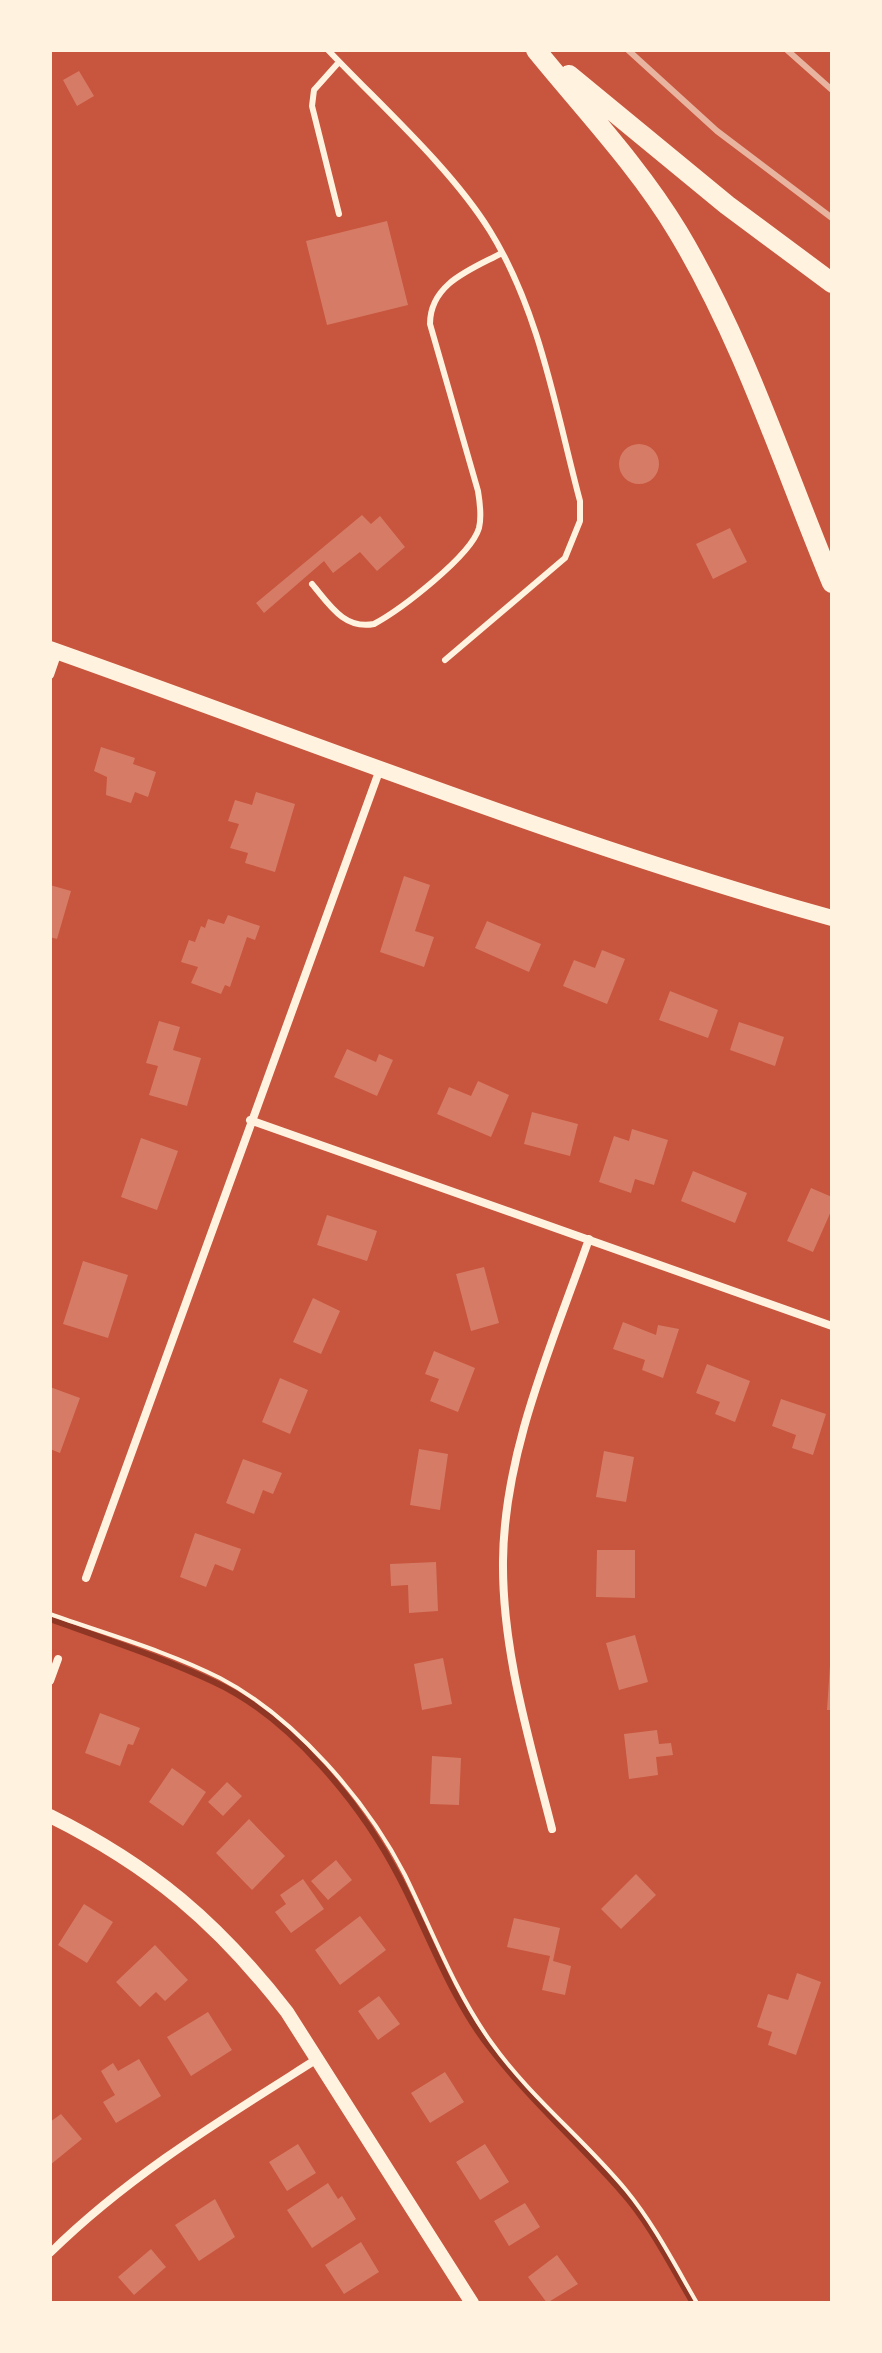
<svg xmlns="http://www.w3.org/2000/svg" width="882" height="2353" viewBox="0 0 882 2353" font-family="Inter,sans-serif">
	<rect width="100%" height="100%" fill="#c8553d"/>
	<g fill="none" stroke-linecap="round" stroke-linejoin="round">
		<!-- stream -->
		<path stroke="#8f3625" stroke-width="6" d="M 50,1619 C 104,1639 161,1657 214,1682 C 290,1717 361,1804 399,1877 C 429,1934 450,1997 490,2048 C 530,2100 578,2142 621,2191 C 650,2223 671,2266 693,2303"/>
	</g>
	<!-- building -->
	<path fill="#d67c66" d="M 79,71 L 94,96 L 77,106 L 63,80 Z
		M 387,221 L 408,305 L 327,325 L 306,241 Z
		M619 464a20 20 0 1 1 40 0a20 20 0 1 1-40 0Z
		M 362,515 L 371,524 L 380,516 L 405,547 L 377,571 L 360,552 L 333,573 L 324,561 L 264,613 L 256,603 Z
		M 730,528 L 747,562 L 713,579 L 696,544 Z
		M 101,747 L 135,758 L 133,764 L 156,772 L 148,797 L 135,792 L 131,803 L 106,795 L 107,777 L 94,771 Z
		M 256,792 L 295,804 L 275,872 L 245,863 L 248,853 L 230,848 L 239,824 L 228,821 L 235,800 L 252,805 Z
		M 404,876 L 430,885 L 415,931 L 434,937 L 424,967 L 380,952 Z
		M 50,885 L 71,891 L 57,939 L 50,937 Z
		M 228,915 L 260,926 L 255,940 L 247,937 L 230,987 L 225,985 L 221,994 L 191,983 L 198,967 L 181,962 L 189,940 L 195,942 L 201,926 L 205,928 L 208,919 L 224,924 Z
		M 487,921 L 541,944 L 529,972 L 475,948 Z
		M 602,950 L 625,959 L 607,1004 L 563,986 L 574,960 L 595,968 Z
		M 670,991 L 718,1010 L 708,1038 L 659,1020 Z
		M 159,1021 L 180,1027 L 173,1050 L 201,1058 L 187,1106 L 149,1095 L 158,1066 L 146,1063 Z
		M 739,1022 L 784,1037 L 775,1066 L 730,1050 Z
		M 347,1049 L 376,1062 L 379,1054 L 393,1060 L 377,1096 L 334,1077 Z
		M 478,1081 L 509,1095 L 491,1137 L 437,1114 L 449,1087 L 471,1096 Z
		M 532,1112 L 578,1124 L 570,1156 L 524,1144 Z
		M 632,1129 L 668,1140 L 654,1185 L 635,1179 L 631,1193 L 599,1182 L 614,1136 L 629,1141 Z
		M 141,1138 L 178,1151 L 157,1210 L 121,1197 Z
		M 693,1171 L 747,1193 L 735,1223 L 681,1201 Z
		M 811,1188 L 832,1197 L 832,1209 L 813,1252 L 787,1241 Z
		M 327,1215 L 377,1231 L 367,1261 L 317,1245 Z
		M 83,1261 L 128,1275 L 108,1338 L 63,1324 Z
		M 484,1267 L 499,1323 L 471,1331 L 456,1274 Z
		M 313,1298 L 340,1311 L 321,1354 L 293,1342 Z
		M 623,1322 L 656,1335 L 658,1325 L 679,1329 L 663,1378 L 642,1370 L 645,1360 L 613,1349 Z
		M 434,1351 L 475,1368 L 458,1412 L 430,1401 L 439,1379 L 425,1374 Z
		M 707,1364 L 750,1381 L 735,1422 L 715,1414 L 720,1402 L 696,1393 Z
		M 280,1378 L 308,1390 L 290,1434 L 262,1422 Z
		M 50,1387 L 80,1398 L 60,1453 L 50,1449 Z
		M 781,1399 L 826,1414 L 813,1455 L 792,1448 L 796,1435 L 772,1426 Z
		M 419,1449 L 448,1454 L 440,1510 L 410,1505 Z
		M 604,1451 L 634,1457 L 626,1502 L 596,1497 Z
		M 243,1459 L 282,1473 L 273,1494 L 263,1490 L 254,1514 L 226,1503 Z
		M 195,1533 L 241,1549 L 233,1571 L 215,1564 L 206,1587 L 180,1577 Z
		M 597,1550 L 635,1550 L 635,1598 L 596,1597 Z
		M 436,1562 L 438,1611 L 409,1613 L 408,1585 L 391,1586 L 390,1564 Z
		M 635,1635 L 648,1682 L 619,1690 L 606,1643 Z
		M 443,1658 L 452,1704 L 422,1710 L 414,1664 Z
		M 830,1665 L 832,1665 L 832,1710 L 827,1710 Z
		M 100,1713 L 140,1728 L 133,1745 L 128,1744 L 120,1766 L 85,1753 Z
		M 657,1730 L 659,1744 L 671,1743 L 673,1755 L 656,1757 L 658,1775 L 629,1779 L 624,1734 Z
		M 432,1756 L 461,1758 L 459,1805 L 430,1804 Z
		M 172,1768 L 206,1792 L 183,1826 L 149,1802 Z
		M 227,1782 L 242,1796 L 223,1816 L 208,1802 Z
		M 249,1819 L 285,1856 L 252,1890 L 216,1853 Z
		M 336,1860 L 352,1880 L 328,1900 L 311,1881 Z
		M 636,1874 L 656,1895 L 621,1929 L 601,1909 Z
		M 303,1879 L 324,1909 L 291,1933 L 275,1912 L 286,1904 L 280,1895 Z
		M 84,1904 L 113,1922 L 87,1963 L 58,1945 Z
		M 360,1916 L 386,1950 L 340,1985 L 315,1950 Z
		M 514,1918 L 560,1928 L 553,1961 L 571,1966 L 565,1995 L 542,1990 L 550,1956 L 507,1947 Z
		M 155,1945 L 188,1980 L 165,2001 L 156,1992 L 140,2007 L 116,1982 Z
		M 797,1973 L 821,1982 L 796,2055 L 768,2045 L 772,2032 L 757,2027 L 768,1994 L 788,2000 Z
		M 379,1996 L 400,2024 L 378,2040 L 358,2011 Z
		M 208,2012 L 232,2050 L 191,2076 L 167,2037 Z
		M 139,2059 L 161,2096 L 116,2123 L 103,2102 L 115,2095 L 101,2071 L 113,2063 L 118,2071 Z
		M 445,2072 L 464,2102 L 430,2123 L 411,2093 Z
		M 61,2114 L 82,2139 L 50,2165 L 50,2122 Z
		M 298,2144 L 316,2173 L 287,2191 L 269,2162 Z
		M 485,2144 L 509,2182 L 480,2200 L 456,2162 Z
		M 328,2183 L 338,2199 L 342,2196 L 356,2219 L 312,2248 L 287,2210 Z
		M 215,2199 L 235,2237 L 199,2261 L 175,2225 Z
		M 525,2203 L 540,2227 L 509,2246 L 494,2221 Z
		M 361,2242 L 379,2272 L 344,2294 L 325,2265 Z
		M 151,2249 L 166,2267 L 134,2295 L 118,2277 Z
		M 557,2255 L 578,2284 L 547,2303 L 528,2277 Z"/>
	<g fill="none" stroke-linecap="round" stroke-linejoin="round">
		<!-- path -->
		<path stroke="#fff3e0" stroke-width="4" d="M 50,1614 C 106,1634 167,1651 220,1678 C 295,1717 367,1801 405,1875 C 433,1932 454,1990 491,2042 C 530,2097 583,2138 626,2190 C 654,2224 675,2265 697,2303"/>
		<!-- service -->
		<path stroke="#fff3e0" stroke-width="6" d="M 328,50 C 380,105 451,168 490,231 C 540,312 556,411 580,501 L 580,521 L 565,558 L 445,660
			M 339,214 L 312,106 L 314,90 L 339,62
			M 312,584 C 329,604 344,630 374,624 C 400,610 471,556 479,528 C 482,516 480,503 478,491 L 430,324 C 430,283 472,269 502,253"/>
		<!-- minor -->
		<path stroke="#fff3e0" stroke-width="8" d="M 50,675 L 58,652
			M 250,1120 L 832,1326
			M 86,1578 L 380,769
			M 50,1681 L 58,1659
			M 552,1829 C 530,1742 502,1652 503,1561 C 504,1451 553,1342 589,1239
			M 50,2253 C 129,2175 224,2118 317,2059"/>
		<!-- tertiary -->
		<path stroke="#fff3e0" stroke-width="14" d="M 50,1816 C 151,1866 218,1923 287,2012 L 472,2303"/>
		<!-- secondary -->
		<path stroke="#fff3e0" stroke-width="16" d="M 50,649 C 310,741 566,844 832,918"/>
		<!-- motorway -->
		<path stroke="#fff3e0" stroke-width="20" d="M 536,50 C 584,109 639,167 678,232 C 744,342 783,465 832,583
			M 569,75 L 727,205 L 832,283"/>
		<!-- rail -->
		<path stroke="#e9b49f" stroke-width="6" d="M 628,50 L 717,131 L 832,218
			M 787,50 L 832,90"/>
	</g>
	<!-- border -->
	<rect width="882" height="2353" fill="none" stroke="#fff3e0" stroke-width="104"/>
</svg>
